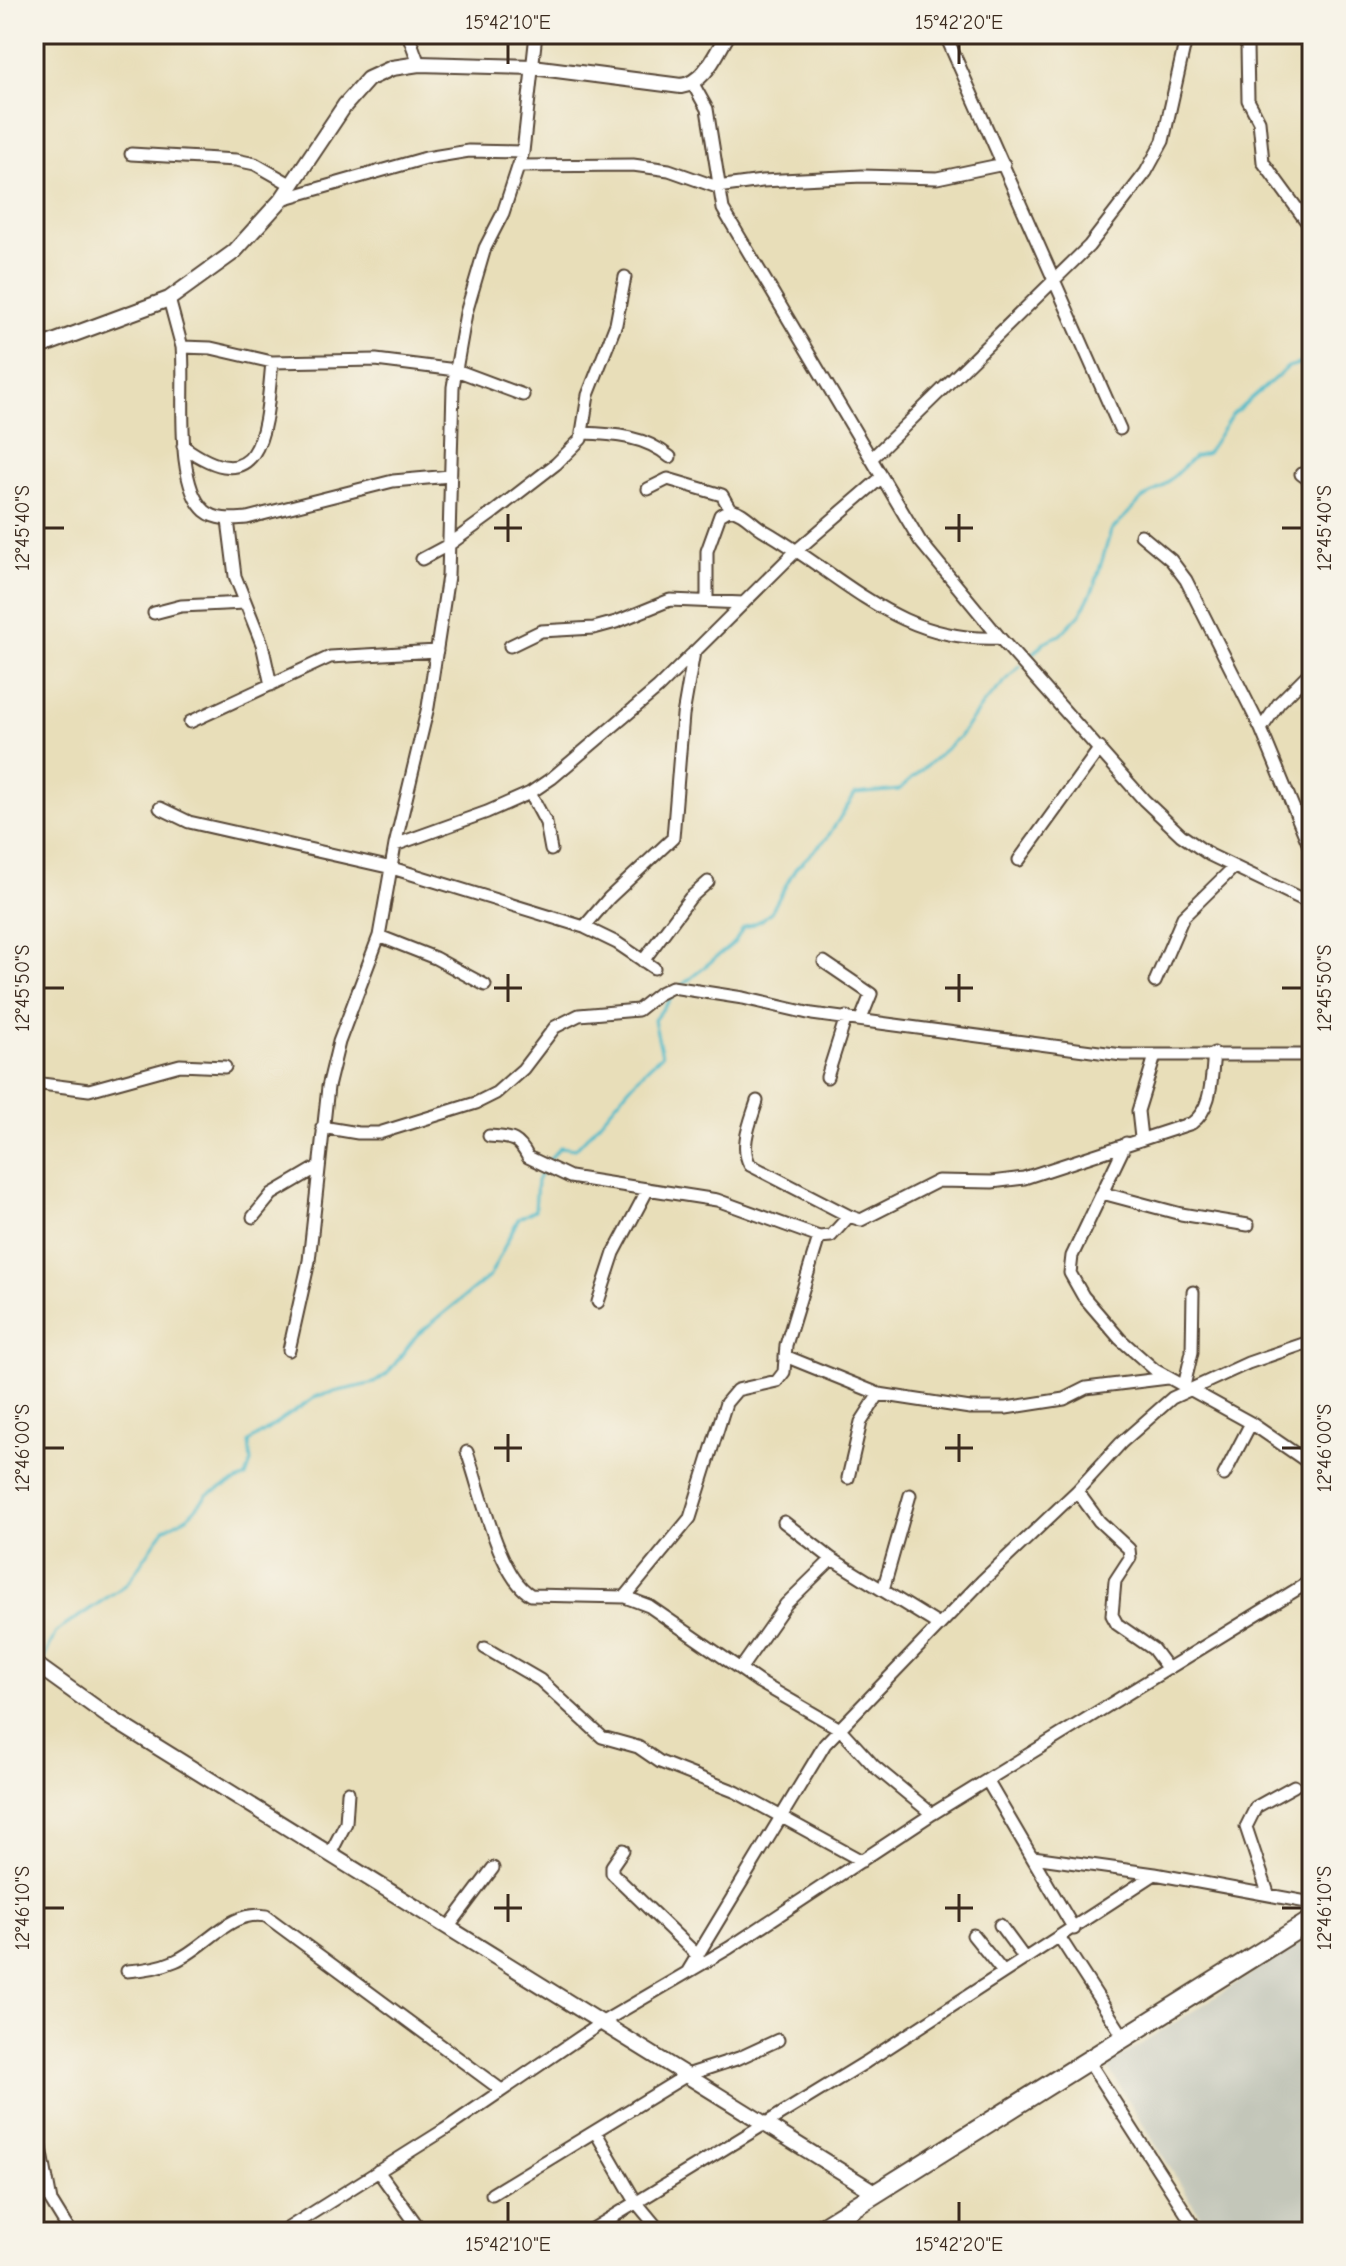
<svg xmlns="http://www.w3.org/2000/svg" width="1346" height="2266" viewBox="0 0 1346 2266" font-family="'Comic Neue',sans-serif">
	<rect width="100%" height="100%" fill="#f7f3e8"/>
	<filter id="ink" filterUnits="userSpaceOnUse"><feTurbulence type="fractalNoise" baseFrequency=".0125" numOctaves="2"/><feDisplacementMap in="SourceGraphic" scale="16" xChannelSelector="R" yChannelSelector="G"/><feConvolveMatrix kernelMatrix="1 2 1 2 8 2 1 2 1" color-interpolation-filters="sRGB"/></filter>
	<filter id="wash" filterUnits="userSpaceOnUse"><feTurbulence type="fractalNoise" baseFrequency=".006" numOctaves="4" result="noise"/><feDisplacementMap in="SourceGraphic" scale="32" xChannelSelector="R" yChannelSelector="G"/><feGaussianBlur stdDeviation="1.8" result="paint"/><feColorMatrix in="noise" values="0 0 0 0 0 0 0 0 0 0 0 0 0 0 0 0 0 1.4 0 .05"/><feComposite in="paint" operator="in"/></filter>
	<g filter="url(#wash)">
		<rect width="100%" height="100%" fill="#e8deb9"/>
		<!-- industrial -->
		<path fill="#c3c6b9" d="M 1304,1940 L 1312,1953 L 1312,2232 L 1210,2232 L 1107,2066 Z"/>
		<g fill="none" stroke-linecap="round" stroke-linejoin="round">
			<!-- stream -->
			<path stroke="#4ebac9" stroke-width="3" d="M 1026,661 L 1044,642 L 1060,635 L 1081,613 L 1094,587 L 1111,531 L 1142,499 L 1162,487 L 1194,457 L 1207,453 L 1232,415 L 1288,367 L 1312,360
				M 681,986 L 735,942 L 743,928 L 762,920 L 771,912 L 795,869 L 827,838 L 855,794 L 899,790 L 959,737 L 984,703 L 1020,666
				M 547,1162 L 560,1147 L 575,1149 C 606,1119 629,1082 662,1055 L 654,1020 L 676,992
				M 42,1663 L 56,1632 L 127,1584 L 164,1529 L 189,1516 L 208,1494 L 246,1477 L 251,1462 L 249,1442 L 317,1396 L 374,1383 L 387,1374 L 417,1335 L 490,1276 L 518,1219 L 535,1210 L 537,1181 L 543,1169"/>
		</g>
	</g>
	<g filter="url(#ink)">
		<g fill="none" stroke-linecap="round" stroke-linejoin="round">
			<!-- minor casing -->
			<g stroke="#554535" stroke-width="15">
				<path id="minor" d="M 408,34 L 419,64
					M 945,34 L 1120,429
					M 1240,34 L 1247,46 L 1248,100 L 1259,121 L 1263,162 L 1312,229
					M 693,84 L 707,109 L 723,209 L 920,541 L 1000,638 L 1144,800 L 1181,835 L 1210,855 L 1312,904
					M 131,154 L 236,160 L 255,164 L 292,185
					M 520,166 L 633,165 L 669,170 L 717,187 L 762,181 L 862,176 L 937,178 L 1004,164
					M 282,199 L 426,158 L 469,151 L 523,152
					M 169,299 L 182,347 L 211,348 L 272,362 L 376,360 L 456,370 L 523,395
					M 182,347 C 186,387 173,483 205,511 C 217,521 233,519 247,518 L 393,481 L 450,476
					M 582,433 C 614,434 645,436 670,457
					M 183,446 C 266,506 266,422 272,362
					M 871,459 L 1089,246 L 1146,172 L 1163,141 L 1187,34
					M 1301,474 L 1312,482
					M 648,489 L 668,479 L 722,495 L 730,509
					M 228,520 L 235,576 L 262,644 L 271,685
					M 1141,535 L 1171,560 L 1186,580 L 1261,729 L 1312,853
					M 422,559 L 450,544 L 494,512 L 556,464 L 581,439 L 588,395 L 616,324 L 625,277
					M 707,599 L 707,551 L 720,515 L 730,509 C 745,512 752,524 765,531 C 845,577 899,643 1000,638
					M 154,613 L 181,606 L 245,603
					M 510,646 L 541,631 L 594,628 L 616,622 L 670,600 L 744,603
					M 190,722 L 330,657 L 437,651
					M 1261,729 L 1279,703 L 1312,670
					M 530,793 L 546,823 L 551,850
					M 160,808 L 189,822 L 392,868 L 584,927 L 617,943 L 654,968
					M 395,845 L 487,812 L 530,793 L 552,778 L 658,688 L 796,551 L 882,477
					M 1019,860 L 1100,748
					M 584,927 L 609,898 L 673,838 L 683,715 L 694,652
					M 379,936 L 435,958 L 485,985
					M 643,961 L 690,898 L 708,882
					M 824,962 L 871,994 L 861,1019
					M 1155,982 L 1183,917 L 1234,867
					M 827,1077 L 846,1017
					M 34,1083 L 89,1090 L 180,1065 L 225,1067
					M 757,1101 C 751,1121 739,1146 750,1165 L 849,1216
					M 322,1127 L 358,1133 L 379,1133 L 476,1103 L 496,1093 L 523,1069 L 555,1027 L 579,1015 L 638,1010 L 658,994 L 672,987 L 743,998 L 812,1014 L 1122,1055 L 1312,1055
					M 489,1136 C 510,1138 517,1136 528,1157 L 570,1177 L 717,1200 L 819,1237 L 831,1236 L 849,1216 L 861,1220 L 938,1181 L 992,1182 L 1024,1178 L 1192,1123 C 1213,1108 1211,1077 1214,1053
					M 1141,1138 L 1138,1111 L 1155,1056
					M 1126,1143 L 1072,1256 L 1070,1273 L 1083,1296 L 1120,1339 L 1155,1370 L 1251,1423 L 1312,1465
					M 1102,1193 L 1181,1214 L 1248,1225
					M 253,1217 L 272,1194 L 318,1167
					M 598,1302 L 614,1253 L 648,1189
					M 289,1350 L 309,1261 L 328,1087 L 339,1042 L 379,936 L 395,845 L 428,707 L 448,576 L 453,387 L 466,313 L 485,248 L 503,213 L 523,152 L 536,34
					M 785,1356 L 879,1394 L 970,1408 L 1006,1408 L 1064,1399 L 1086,1388 L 1168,1378
					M 1184,1386 L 1192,1352 L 1193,1292
					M 467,1452 C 480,1488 499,1578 531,1595 L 625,1597 L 649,1606 L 759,1682 L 840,1729 L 874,1766 L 932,1814
					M 1224,1475 L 1251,1423
					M 848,1478 L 861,1422 L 879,1394
					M 1077,1491 L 1099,1521 L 1129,1549 L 1130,1558 L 1115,1581 L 1112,1615 L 1117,1624 L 1153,1649 L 1168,1669
					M 784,1522 L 832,1559
					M 883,1590 L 910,1495
					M 625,1597 L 690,1518 L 726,1403 L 737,1390 L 777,1381 L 784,1372 L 786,1345 L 819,1237
					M 485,1648 L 540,1680 L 602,1737 L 638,1747 L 660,1762 L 736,1792 L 862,1861
					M 741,1668 L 786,1604 L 832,1559 L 939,1625
					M 988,1782 L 1074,1929
					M 623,1850 L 612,1866 L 612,1873 L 697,1955
					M 330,1854 L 346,1823 L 348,1792
					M 1033,1857 L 1155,1874
					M 1268,1893 L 1246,1827 L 1256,1807 L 1294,1786
					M 1000,1925 L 1025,1959
					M 448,1928 L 493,1868
					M 973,1935 L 1003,1972
					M 1060,1938 L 1125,2039
					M 127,1971 C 144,1970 159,1968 175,1961 C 207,1947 230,1909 266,1916 L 500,2089
					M 688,1971 L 825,1744 L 982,1581 L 1077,1491 L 1121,1443 L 1172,1398 L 1248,1363 L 1312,1341
					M 1089,2062 L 1198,2232
					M 34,2111 L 51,2201 L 70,2232
					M 596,2133 L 636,2202 L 661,2232
					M 378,2171 L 422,2232
					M 492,2194 L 687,2075 L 739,2058 L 778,2040
					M 282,2232 L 444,2130 L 601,2023 L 729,1948 L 932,1814 L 1312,1580
					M 588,2232 L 866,2062 L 1155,1874 L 1312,1903"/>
			</g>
			<!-- tertiary casing -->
			<g stroke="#554535" stroke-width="18">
				<path id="tertiary" d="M 34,349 L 169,299 L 234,252 L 282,199 L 345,105 L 368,79 L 392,68 L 419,64 L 533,67 L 681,86 C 705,83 716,53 728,34
					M 34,1663 L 109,1717 L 876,2193"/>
			</g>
			<!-- primary casing -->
			<g stroke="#554535" stroke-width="22">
				<path id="primary" d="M 814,2232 L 1312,1920"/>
			</g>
			<!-- minor -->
			<use href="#minor" stroke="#fff" stroke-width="11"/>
			<!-- tertiary -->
			<use href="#tertiary" stroke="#fff" stroke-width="14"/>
			<!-- primary -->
			<use href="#primary" stroke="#fff" stroke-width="18"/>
		</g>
	</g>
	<!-- ticks -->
	<path fill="none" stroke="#3b2a1e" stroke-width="3" d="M 508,44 L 508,64M 959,44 L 959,64M 508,514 L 508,542M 959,514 L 959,542M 44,528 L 64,528M 494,528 L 522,528M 945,528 L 973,528M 1282,528 L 1302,528M 508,974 L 508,1002M 959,974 L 959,1002M 44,988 L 64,988M 494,988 L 522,988M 945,988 L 973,988M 1282,988 L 1302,988M 508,1434 L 508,1462M 959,1434 L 959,1462M 44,1448 L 64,1448M 494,1448 L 522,1448M 945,1448 L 973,1448M 1282,1448 L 1302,1448M 508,1894 L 508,1922M 959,1894 L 959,1922M 44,1908 L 64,1908M 494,1908 L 522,1908M 945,1908 L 973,1908M 1282,1908 L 1302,1908M 508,2202 L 508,2222M 959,2202 L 959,2222"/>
	<!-- margin -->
	<rect width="1346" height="2266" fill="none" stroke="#f7f3e8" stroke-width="88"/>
	<rect x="44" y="44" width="1258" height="2178" fill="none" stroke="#3b2a1e" stroke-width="3"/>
	<g font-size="20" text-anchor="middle" fill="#3b2a1e">
		<text x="508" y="29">15°42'10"E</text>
		<text x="959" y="29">15°42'20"E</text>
		<text transform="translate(22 528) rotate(-90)" y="7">12°45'40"S</text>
		<text transform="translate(1324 528) rotate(-90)" y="7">12°45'40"S</text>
		<text transform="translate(22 988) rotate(-90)" y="7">12°45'50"S</text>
		<text transform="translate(1324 988) rotate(-90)" y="7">12°45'50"S</text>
		<text transform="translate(22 1448) rotate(-90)" y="7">12°46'00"S</text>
		<text transform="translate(1324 1448) rotate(-90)" y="7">12°46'00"S</text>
		<text transform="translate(22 1908) rotate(-90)" y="7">12°46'10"S</text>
		<text transform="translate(1324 1908) rotate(-90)" y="7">12°46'10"S</text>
		<text x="508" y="2251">15°42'10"E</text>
		<text x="959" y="2251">15°42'20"E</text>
	</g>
</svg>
